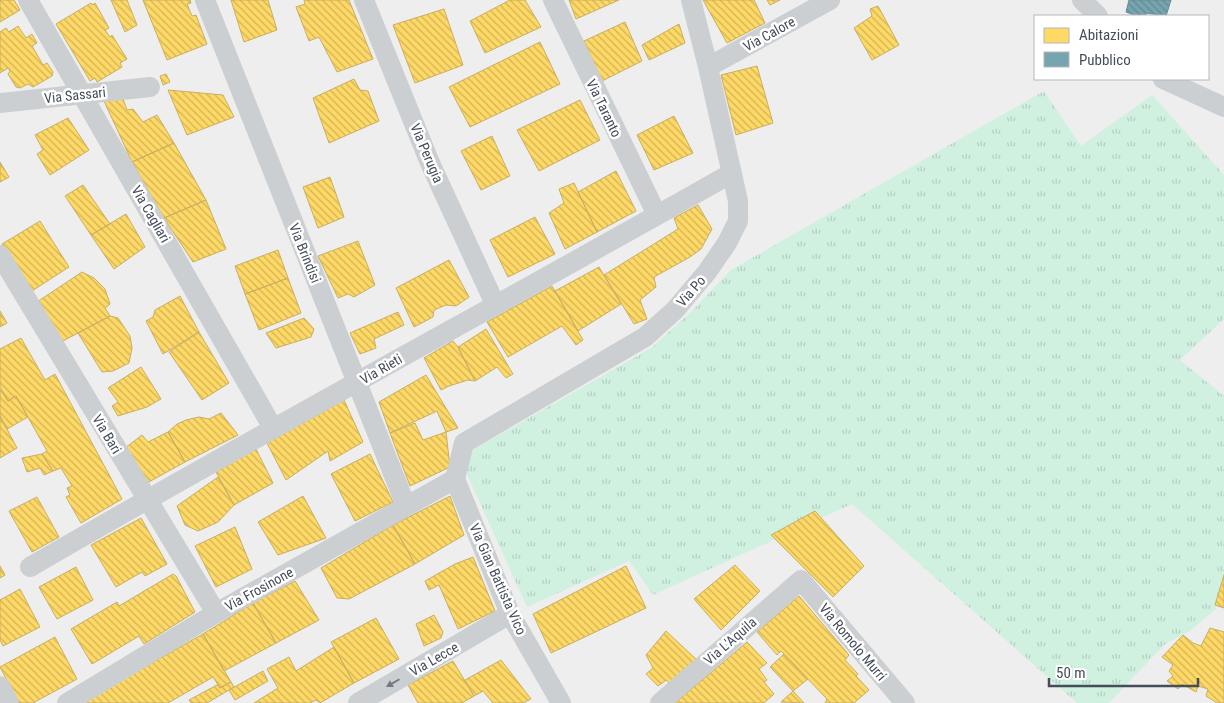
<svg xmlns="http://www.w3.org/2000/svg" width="1224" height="703" viewBox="0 0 1224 703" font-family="'Roboto Condensed',sans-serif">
	<defs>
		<pattern id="grass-tufts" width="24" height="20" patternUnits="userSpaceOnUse" patternTransform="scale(1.25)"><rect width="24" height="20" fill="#d0f0e0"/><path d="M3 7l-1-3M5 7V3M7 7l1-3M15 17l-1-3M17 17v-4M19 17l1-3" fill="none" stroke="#b4cfc3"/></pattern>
		<pattern id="homes-back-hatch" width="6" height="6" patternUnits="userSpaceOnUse" patternTransform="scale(1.25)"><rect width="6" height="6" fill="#ffd966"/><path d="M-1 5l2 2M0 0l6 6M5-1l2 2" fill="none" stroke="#d0b257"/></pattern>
		<pattern id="public-back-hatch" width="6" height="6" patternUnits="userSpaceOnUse" patternTransform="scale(1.25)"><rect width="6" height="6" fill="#76a5af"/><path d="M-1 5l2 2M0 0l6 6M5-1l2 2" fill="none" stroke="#628992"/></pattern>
	</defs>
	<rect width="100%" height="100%" fill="#efeeee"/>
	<!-- grass -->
	<path fill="url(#grass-tufts)" d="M 1044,91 L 1081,146 L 1152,95 L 1224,175 L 1224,319 L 1180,360 L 1224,396 L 1224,583 L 1216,609 L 1190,631 L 1165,644 L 1109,703 L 1077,703 L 852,504 L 653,595 L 629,561 L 527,607 L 466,472 L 471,451 L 651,348 L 690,313 L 731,270 Z"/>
	<!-- homes -->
	<path fill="url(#homes-back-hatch)" stroke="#c7af63" d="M 0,0 L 14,0 L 20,10 L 0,22 Z
		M 111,0 L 127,0 L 137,25 L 125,32 Z
		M 143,0 L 190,0 L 191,3 L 187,4 L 192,16 L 196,15 L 207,44 L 167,60 Z
		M 231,0 L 268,0 L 277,30 L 244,42 Z
		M 304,0 L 349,0 L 373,59 L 337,72 L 319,37 L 309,41 L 296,7 L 305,4 Z
		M 510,0 L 525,0 L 541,27 L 485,53 L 470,21 Z
		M 569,0 L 619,0 L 576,19 Z
		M 703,0 L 754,0 L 765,23 L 727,43 Z
		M 767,0 L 780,0 L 770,5 Z
		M 91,3 L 92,5 L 95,3 L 109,28 L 105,30 L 110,37 L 112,35 L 127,59 L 120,63 L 122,67 L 97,82 L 95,78 L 90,81 L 56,24 Z
		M 878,6 L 899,45 L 872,60 L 854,28 L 872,16 L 870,9 Z
		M 444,9 L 463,65 L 415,83 L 393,25 Z
		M 625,22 L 642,61 L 602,81 L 584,41 Z
		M 679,24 L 685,43 L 649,60 L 642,45 Z
		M 18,26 L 26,38 L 32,34 L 37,43 L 32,46 L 43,65 L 47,63 L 53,72 L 52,76 L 33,87 L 28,84 L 20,88 L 16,87 L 8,74 L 10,71 L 8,68 L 0,73 L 0,32 L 6,28 L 9,32 Z
		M 540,42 L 560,84 L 470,127 L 449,87 Z
		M 757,66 L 773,123 L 736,135 L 721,75 Z
		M 166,74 L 170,82 L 163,85 L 160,76 Z
		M 354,79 L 360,90 L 368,91 L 379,121 L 329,143 L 313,98 Z
		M 168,90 L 223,95 L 234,117 L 187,135 Z
		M 123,99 L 127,110 L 133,109 L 143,122 L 157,115 L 174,143 L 132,162 L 104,101 Z
		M 580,100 L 600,140 L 539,171 L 517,130 Z
		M 674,116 L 693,153 L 654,170 L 637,135 Z
		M 68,118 L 89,150 L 50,175 L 37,154 L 43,150 L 35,135 Z
		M 492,136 L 510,176 L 481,190 L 461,151 Z
		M 174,143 L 206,200 L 164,218 L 132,162 Z
		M 0,162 L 9,177 L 0,182 Z
		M 616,171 L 636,211 L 597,232 L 578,192 Z
		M 330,177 L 344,217 L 318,228 L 303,187 Z
		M 574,183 L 597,232 L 565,249 L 549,213 L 564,203 L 559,189 Z
		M 83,185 L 110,224 L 91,235 L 65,196 Z
		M 206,200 L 226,249 L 193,262 L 164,218 Z
		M 698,205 L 712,229 L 701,249 L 690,257 L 654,277 L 656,287 L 640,300 L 647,319 L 634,324 L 604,275 L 678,229 L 674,218 Z
		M 126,214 L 145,247 L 114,269 L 91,235 Z
		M 535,217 L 555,254 L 508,277 L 490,240 Z
		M 40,221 L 69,267 L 32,291 L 2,244 Z
		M 358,241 L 375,285 L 354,297 L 348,294 L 338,298 L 318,256 Z
		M 278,250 L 288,278 L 245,294 L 235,266 Z
		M 449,260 L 469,297 L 456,306 L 446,305 L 434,310 L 433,317 L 414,327 L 396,288 Z
		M 599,267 L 621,304 L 578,331 L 555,291 Z
		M 82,272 L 94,278 L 105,289 L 110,304 L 105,308 L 110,316 L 63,341 L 37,302 Z
		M 288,278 L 301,313 L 259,330 L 245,294 Z
		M 552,286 L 583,340 L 576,345 L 562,326 L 508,357 L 487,322 Z
		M 180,296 L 199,332 L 163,354 L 146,321 L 153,317 L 155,310 Z
		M 0,311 L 7,323 L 0,327 Z
		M 398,312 L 404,325 L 374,339 L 376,348 L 360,354 L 350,333 Z
		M 110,316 L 118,318 L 130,336 L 132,348 L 129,363 L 113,371 L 102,372 L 78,333 Z
		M 304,318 L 314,329 L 311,337 L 276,348 L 266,333 Z
		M 486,329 L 513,374 L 506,378 L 497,367 L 475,381 L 458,347 Z
		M 199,332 L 229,383 L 202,400 L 169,352 Z
		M 21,338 L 45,380 L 55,374 L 122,499 L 81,523 L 66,497 L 70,495 L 67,488 L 72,486 L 61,468 L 53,471 L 42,454 L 47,451 L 16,396 L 8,401 L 0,387 L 0,349 Z
		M 453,341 L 458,347 L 475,381 L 468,380 L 449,386 L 441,390 L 424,358 Z
		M 141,367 L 161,399 L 147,407 L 118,416 L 112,406 L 118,402 L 108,388 Z
		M 426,375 L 458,428 L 446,432 L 437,411 L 390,433 L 379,402 Z
		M 0,390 L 1,390 L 8,401 L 16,396 L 28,417 L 7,429 L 0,416 Z
		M 344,400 L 363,442 L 330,461 L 328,451 L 286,480 L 267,443 Z
		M 221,413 L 238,435 L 185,462 L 168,432 L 177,424 L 186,420 L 199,417 L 209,419 Z
		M 0,416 L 17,448 L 0,458 Z
		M 415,423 L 423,440 L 446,432 L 450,467 L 410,486 L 390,433 Z
		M 168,432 L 185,462 L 147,483 L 125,448 L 142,435 L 148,442 Z
		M 256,449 L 273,483 L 234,505 L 216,472 Z
		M 42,454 L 53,471 L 44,475 L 40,468 L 27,472 L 22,458 Z
		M 370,454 L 393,502 L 355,521 L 331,474 Z
		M 218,477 L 234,505 L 218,522 L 198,531 L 185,525 L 177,506 Z
		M 303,496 L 326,538 L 278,555 L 258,522 Z
		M 450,496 L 464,535 L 415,564 L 393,525 Z
		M 37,497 L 59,537 L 32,552 L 9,511 Z
		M 815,511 L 864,566 L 833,597 L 771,535 Z
		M 141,518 L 167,564 L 145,576 L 142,572 L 116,587 L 91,545 Z
		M 393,525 L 415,564 L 349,599 L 337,598 L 321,568 Z
		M 235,527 L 252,569 L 216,587 L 195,546 Z
		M 473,557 L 495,611 L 458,629 L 439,585 L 429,590 L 425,581 L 455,564 Z
		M 735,565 L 760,591 L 721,630 L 694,599 Z
		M 0,566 L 5,575 L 0,578 Z
		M 626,566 L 646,608 L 551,653 L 533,614 Z
		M 76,567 L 93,600 L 57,619 L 39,587 Z
		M 173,574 L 176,576 L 195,612 L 144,644 L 139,636 L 92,664 L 71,629 L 117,602 L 119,606 Z
		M 1224,575 L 1224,608 L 1215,605 Z
		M 295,581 L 319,620 L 276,643 L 253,603 Z
		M 20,589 L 40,627 L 3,646 L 0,640 L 0,600 Z
		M 799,596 L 849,655 L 845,660 L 858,674 L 856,676 L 869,690 L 854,703 L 825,703 L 827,699 L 781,651 L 777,655 L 757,632 Z
		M 253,603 L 276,643 L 224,671 L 203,634 Z
		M 434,615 L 443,632 L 441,638 L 424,646 L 416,624 Z
		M 376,618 L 399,659 L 354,683 L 331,642 Z
		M 1210,628 L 1224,632 L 1224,703 L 1217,703 L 1206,696 L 1208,689 L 1198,686 L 1196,692 L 1182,684 L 1178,689 L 1167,681 L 1173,676 L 1169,671 L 1173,665 L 1162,657 L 1183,635 L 1193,643 L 1201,646 Z
		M 666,631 L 698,661 L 672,686 L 666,680 L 658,686 L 646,674 L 653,668 L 646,655 Z
		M 203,634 L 231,682 L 220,688 L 213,677 L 168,703 L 81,703 Z
		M 55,637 L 77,679 L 33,703 L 19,703 L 0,667 Z
		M 747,642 L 767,663 L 759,669 L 767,680 L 764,682 L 774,694 L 764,703 L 675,703 Z
		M 334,647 L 354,683 L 320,703 L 316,700 L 310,703 L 254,703 L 278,688 L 267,669 L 289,657 L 296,671 Z
		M 784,654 L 808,679 L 793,691 L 770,667 Z
		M 501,660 L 531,699 L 523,703 L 493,703 L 483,691 L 474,696 L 465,680 Z
		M 453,661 L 474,696 L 462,703 L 418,703 L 408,685 Z
		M 263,671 L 268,681 L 235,700 L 229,690 Z
		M 231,682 L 234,687 L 207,703 L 191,703 L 189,700 L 217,685 L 220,688 Z
		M 793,691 L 804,703 L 781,702 Z"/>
	<!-- public -->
	<path fill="url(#public-back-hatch)" stroke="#678b96" d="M 1129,0 L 1171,0 L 1166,16 L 1146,13 L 1146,16 L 1137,16 L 1126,12 Z"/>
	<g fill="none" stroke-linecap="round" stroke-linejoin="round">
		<!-- minor -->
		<path stroke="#cccfd2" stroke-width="20" d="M 28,0 L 273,428
			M 205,0 L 406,506
			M 364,0 L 430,163 L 495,304
			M 553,0 L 657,215
			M 1082,0 L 1098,16
			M 708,67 L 830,0
			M 1163,79 L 1224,107
			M 0,103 L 150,87
			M 0,255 L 216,613
			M 455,479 L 464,443 L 645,337 L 675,310 L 707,272 L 727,243 L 738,221 L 738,201 L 708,67 L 691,0
			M 455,479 L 510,614 L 561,703
			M 30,567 C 262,432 499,305 732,173
			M 0,686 L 9,703
			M 67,703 L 216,613 L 455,479
			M 358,703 L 510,614
			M 660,703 L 801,580 L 905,703"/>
	</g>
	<!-- one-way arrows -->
	<defs><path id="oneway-solid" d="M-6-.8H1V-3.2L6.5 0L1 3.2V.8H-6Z" transform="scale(1.25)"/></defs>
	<use fill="#747a85" href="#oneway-solid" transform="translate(393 683) rotate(150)"/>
	<g text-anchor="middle" stroke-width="5" stroke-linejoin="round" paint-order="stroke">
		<!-- street labels -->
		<g font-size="14" fill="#444d5c" stroke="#fff">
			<text transform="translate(769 34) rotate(-29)" y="5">Via Calore</text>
			<text transform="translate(75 95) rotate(-6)" y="5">Via Sassari</text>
			<text transform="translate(604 108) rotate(64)" y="5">Via Taranto</text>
			<text transform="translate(427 153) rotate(67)" y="5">Via Perugia</text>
			<text transform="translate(151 214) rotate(60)" y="5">Via Cagliari</text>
			<text transform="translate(305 253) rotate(68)" y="5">Via Brindisi</text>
			<text transform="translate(691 291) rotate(-49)" y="5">Via Po</text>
			<text transform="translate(381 369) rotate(-30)" y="5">Via Rieti</text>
			<text transform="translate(107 434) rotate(59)" y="5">Via Bari</text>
			<text transform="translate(498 579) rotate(66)" y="5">Via Gian Battista Vico</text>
			<text transform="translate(259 589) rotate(-29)" y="5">Via Frosinone</text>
			<text transform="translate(730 641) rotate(-41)" y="5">Via L'Aquila</text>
			<text transform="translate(853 642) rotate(50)" y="5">Via Romolo Murri</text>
			<text transform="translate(434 659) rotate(-30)" y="5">Via Lecce</text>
		</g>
	</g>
	<!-- legend -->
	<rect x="1034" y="15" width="175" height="65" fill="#ffffff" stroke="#b4b8be"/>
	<rect x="1044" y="28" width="25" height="15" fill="#ffd966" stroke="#b4b8be"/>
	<text x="1079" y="40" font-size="15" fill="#444d5c">Abitazioni</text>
	<rect x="1044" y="52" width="25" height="15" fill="#76a5af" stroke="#b4b8be"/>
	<text x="1079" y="65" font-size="15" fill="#444d5c">Pubblico</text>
	<!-- scale -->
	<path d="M1049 678v8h149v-8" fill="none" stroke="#444d5c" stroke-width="2.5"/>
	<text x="1056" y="678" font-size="15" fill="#444d5c" stroke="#ffffff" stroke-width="4" paint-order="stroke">50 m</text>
</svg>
